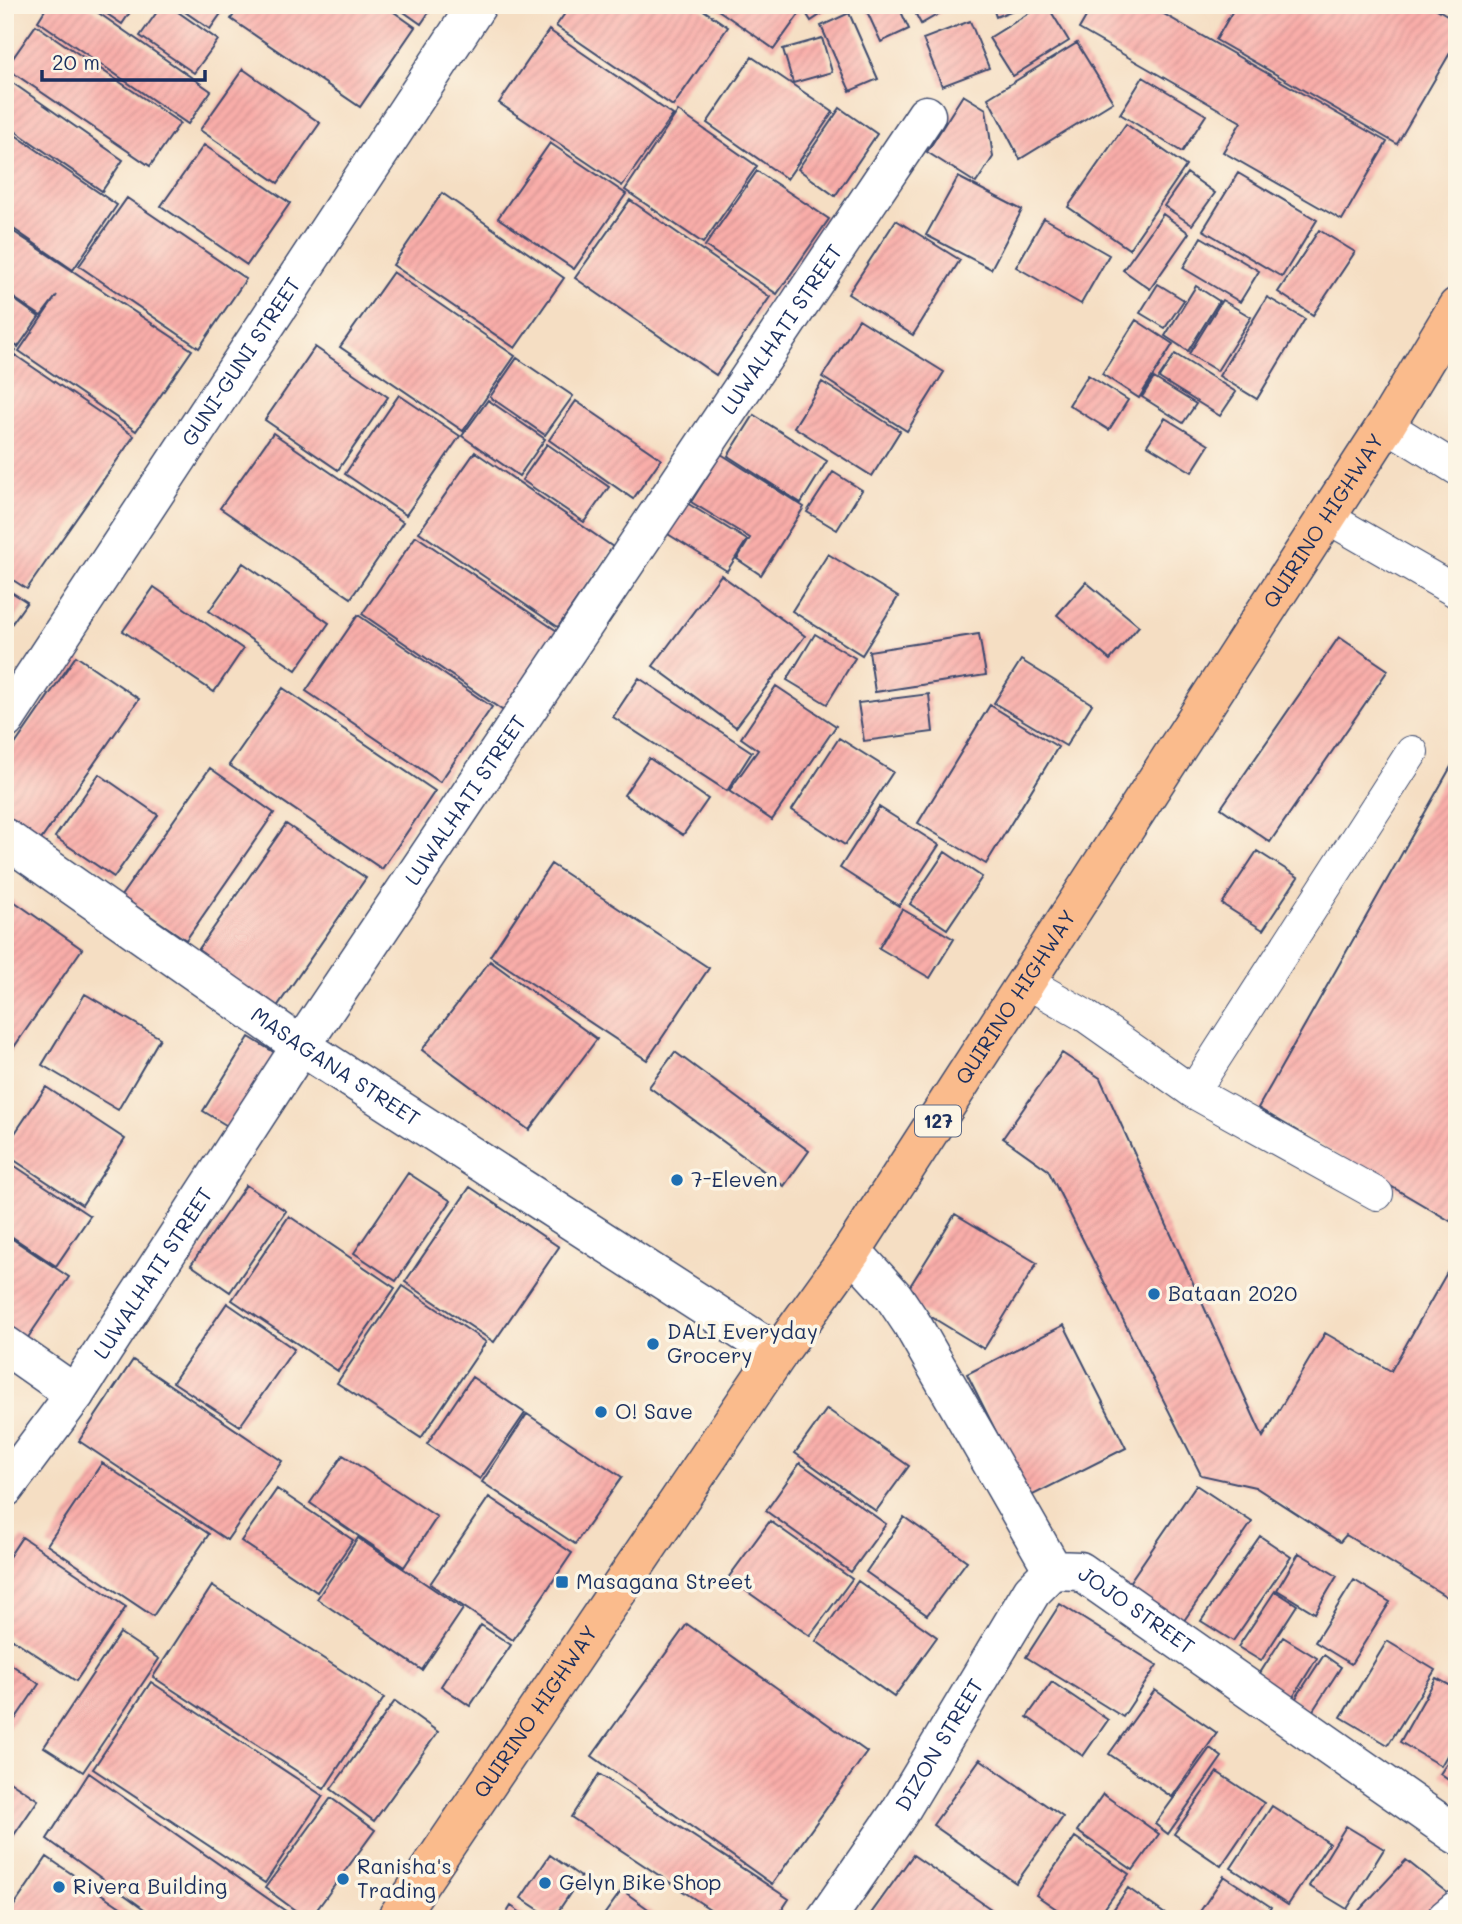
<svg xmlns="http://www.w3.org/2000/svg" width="1462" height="1924" viewBox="0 0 1462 1924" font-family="Mali,sans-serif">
	<defs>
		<pattern id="building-hatch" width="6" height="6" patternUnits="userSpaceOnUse" patternTransform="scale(1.75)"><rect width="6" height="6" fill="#f9ada9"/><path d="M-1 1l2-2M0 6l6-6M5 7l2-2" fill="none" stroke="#d59594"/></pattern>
	</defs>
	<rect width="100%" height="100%" fill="#fcf5e5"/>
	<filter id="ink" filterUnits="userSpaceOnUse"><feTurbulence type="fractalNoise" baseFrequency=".0143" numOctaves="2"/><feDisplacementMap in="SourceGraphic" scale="14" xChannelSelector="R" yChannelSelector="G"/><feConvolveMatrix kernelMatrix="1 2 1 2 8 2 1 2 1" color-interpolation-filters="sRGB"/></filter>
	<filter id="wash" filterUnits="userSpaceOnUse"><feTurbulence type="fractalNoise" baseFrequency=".00686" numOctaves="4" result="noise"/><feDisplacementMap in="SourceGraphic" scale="28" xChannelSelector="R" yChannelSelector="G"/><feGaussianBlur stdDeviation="1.57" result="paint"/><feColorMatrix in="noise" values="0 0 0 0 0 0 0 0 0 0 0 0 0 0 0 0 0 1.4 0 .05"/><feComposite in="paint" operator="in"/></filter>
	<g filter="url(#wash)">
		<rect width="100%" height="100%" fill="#f5dec3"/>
		<g id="blocks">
			<!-- building -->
			<path fill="url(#building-hatch)" d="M 48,5 L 87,5 L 211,91 L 188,124 L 38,21 Z
				M 94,5 L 135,5 L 122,24 Z
				M 162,5 L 168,5 L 218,40 L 194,73 L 140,36 Z
				M 175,5 L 227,5 L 210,29 Z
				M 240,5 L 384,5 L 415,27 L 360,107 L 231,19 Z
				M 394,5 L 434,5 L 421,24 Z
				M 571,5 L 696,5 L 728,27 L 673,106 L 556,26 Z
				M 711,5 L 790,5 L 800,13 L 774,49 Z
				M 801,5 L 835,5 L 811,21 Z
				M 864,5 L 898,5 L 909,29 L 881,42 Z
				M 911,5 L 954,5 L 921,24 Z
				M 992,5 L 1026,5 L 996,17 Z
				M 1042,5 L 1047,5 L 1069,41 L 1013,76 L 989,38 Z
				M 1093,5 L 1148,5 L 1387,142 L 1342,220 L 1223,152 L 1241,122 L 1079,29 Z
				M 1236,5 L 1430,5 L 1457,21 L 1457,41 L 1397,144 L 1216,40 Z
				M 849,13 L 878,79 L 850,91 L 821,26 Z
				M 970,21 L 989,68 L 942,86 L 923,39 Z
				M 36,25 L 180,123 L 150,166 L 6,68 Z
				M 549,30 L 673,115 L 622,186 L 499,103 Z
				M 822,38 L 832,72 L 793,83 L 783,49 Z
				M 1077,43 L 1113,102 L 1020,159 L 988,98 Z
				M 752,57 L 833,112 L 787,179 L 707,123 Z
				M 243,69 L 320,123 L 278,183 L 200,130 Z
				M 1143,77 L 1206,115 L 1182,152 L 1120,114 Z
				M 7,79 L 123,160 L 102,191 L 5,124 Z
				M 963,95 L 986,109 L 993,157 L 976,183 L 927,152 Z
				M 840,108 L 877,134 L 835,196 L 798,169 Z
				M 678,111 L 757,166 L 703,243 L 625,190 Z
				M 1126,124 L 1186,166 L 1129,249 L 1068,207 Z
				M 5,128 L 117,205 L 73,270 L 5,223 Z
				M 550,143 L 626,194 L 574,269 L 498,218 Z
				M 204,145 L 290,203 L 247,265 L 161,206 Z
				M 757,171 L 829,219 L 777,294 L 705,246 Z
				M 1187,173 L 1215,193 L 1192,225 L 1164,206 Z
				M 1238,173 L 1317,220 L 1282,277 L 1203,230 Z
				M 958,177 L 1022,210 L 991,269 L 926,235 Z
				M 442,193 L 564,278 L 515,348 L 393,265 Z
				M 127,198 L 246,279 L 199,348 L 79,266 Z
				M 630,200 L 770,297 L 716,375 L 575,278 Z
				M 1163,214 L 1189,233 L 1150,289 L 1123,270 Z
				M 1044,218 L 1109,255 L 1081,304 L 1016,267 Z
				M 896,220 L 960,260 L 913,335 L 848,294 Z
				M 5,226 L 192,350 L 136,431 L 19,351 L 57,295 L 41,316 L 5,292 Z
				M 1319,230 L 1355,252 L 1313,315 L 1278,292 Z
				M 1201,237 L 1259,271 L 1240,302 L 1183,268 Z
				M 393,272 L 515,356 L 463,431 L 340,347 Z
				M 1158,284 L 1184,300 L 1165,328 L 1140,313 Z
				M 1196,286 L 1219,301 L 1188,351 L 1165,336 Z
				M 5,293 L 39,317 L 18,347 L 5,338 Z
				M 1267,297 L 1305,319 L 1257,399 L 1219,376 Z
				M 1222,300 L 1251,317 L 1217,371 L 1189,354 Z
				M 859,319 L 944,372 L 907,431 L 822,377 Z
				M 1136,320 L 1173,344 L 1139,398 L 1102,374 Z
				M 5,342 L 16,350 L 5,366 Z
				M 315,347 L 388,397 L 338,470 L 265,420 Z
				M 1175,354 L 1236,392 L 1220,416 L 1159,378 Z
				M 15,355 L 134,436 L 27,589 L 5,575 L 5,369 Z
				M 517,358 L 573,396 L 545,435 L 490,397 Z
				M 1088,375 L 1128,400 L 1109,430 L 1069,405 Z
				M 1154,378 L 1196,404 L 1183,423 L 1142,397 Z
				M 822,382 L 900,431 L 872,476 L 794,427 Z
				M 399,395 L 460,436 L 406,515 L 345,474 Z
				M 488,400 L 545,439 L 519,476 L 462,436 Z
				M 576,401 L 661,459 L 633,499 L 549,440 Z
				M 754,415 L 827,461 L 801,503 L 728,456 Z
				M 1165,418 L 1209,445 L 1192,472 L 1147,445 Z
				M 273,433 L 403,522 L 351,598 L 220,508 Z
				M 547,444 L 609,487 L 584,522 L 522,480 Z
				M 475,452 L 613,547 L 558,627 L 419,532 Z
				M 721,454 L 804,507 L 761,575 L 737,559 L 750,538 L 691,502 Z
				M 833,472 L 862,490 L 837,530 L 807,512 Z
				M 682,500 L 747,540 L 727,571 L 663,531 Z
				M 416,536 L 560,633 L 505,712 L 362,614 Z
				M 828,554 L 898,597 L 862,655 L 792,611 Z
				M 243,563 L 329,623 L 296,670 L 209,611 Z
				M 721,575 L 805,636 L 736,727 L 653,666 Z
				M 1086,582 L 1139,626 L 1110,660 L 1057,615 Z
				M 154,587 L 243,649 L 214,692 L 123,631 Z
				M 5,588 L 27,602 L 5,633 Z
				M 358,615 L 492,707 L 440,782 L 306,691 Z
				M 815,634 L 855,658 L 827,704 L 787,680 Z
				M 979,634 L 986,675 L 875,692 L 869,651 Z
				M 1339,637 L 1388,670 L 1270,842 L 1221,808 Z
				M 76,656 L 139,699 L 38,844 L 5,822 L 5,759 Z
				M 1021,660 L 1092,704 L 1066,746 L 994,703 Z
				M 639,678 L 752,752 L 727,791 L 613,717 Z
				M 776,686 L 836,726 L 772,820 L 729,791 L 758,750 L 741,738 Z
				M 283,688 L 435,791 L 382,869 L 229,765 Z
				M 929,694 L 933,732 L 864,741 L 858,703 Z
				M 990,705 L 1058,747 L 986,864 L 918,823 Z
				M 839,738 L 893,772 L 845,845 L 792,810 Z
				M 1457,756 L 1457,1225 L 1258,1108 Z
				M 649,758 L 708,799 L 683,835 L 624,795 Z
				M 210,768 L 274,813 L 186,940 L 121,896 Z
				M 99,774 L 158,815 L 114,877 L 55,837 Z
				M 879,807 L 939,845 L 899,906 L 840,868 Z
				M 286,824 L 366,878 L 274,1011 L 194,956 Z
				M 1257,851 L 1298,877 L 1263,930 L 1222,904 Z
				M 945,852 L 982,877 L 947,929 L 910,904 Z
				M 551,864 L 709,968 L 647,1060 L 490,956 Z
				M 5,895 L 82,949 L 5,1060 Z
				M 902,909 L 954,939 L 930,978 L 879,948 Z
				M 490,961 L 597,1039 L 529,1130 L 422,1050 Z
				M 85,994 L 160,1038 L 118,1110 L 42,1065 Z
				M 249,1037 L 280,1056 L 234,1130 L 203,1111 Z
				M 675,1052 L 809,1151 L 784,1186 L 649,1087 Z
				M 1062,1053 L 1100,1078 L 1263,1437 L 1325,1333 L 1391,1371 L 1457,1255 L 1457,1603 L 1346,1535 L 1340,1542 L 1255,1487 L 1201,1475 L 1048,1170 L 1003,1138 Z
				M 46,1087 L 125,1139 L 82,1205 L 5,1154 L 5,1148 Z
				M 9,1162 L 90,1216 L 56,1266 L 5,1232 L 5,1168 Z
				M 408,1173 L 451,1201 L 396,1281 L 354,1253 Z
				M 246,1185 L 286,1211 L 230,1292 L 191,1265 Z
				M 470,1187 L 559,1247 L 494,1342 L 405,1282 Z
				M 955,1214 L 1037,1263 L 984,1349 L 902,1299 Z
				M 289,1216 L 395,1288 L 338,1371 L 232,1300 Z
				M 5,1234 L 69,1277 L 25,1342 L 5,1329 Z
				M 403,1286 L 486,1342 L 421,1438 L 337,1383 Z
				M 227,1303 L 294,1349 L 240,1426 L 173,1382 Z
				M 1064,1325 L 1126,1448 L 1029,1497 L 967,1374 Z
				M 133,1360 L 282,1461 L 227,1540 L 79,1441 Z
				M 472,1377 L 525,1413 L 480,1479 L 427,1444 Z
				M 827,1409 L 909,1466 L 876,1511 L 795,1453 Z
				M 527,1414 L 622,1477 L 575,1544 L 482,1482 Z
				M 343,1455 L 437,1517 L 404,1567 L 310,1503 Z
				M 102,1463 L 209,1534 L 153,1616 L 47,1545 Z
				M 800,1463 L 886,1524 L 851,1572 L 766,1511 Z
				M 1196,1485 L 1252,1522 L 1174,1635 L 1122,1593 Z
				M 277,1489 L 353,1540 L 317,1592 L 241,1541 Z
				M 489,1497 L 572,1553 L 513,1640 L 430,1584 Z
				M 904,1517 L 967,1561 L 927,1615 L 866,1572 Z
				M 770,1521 L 852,1579 L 810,1636 L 728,1578 Z
				M 1260,1536 L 1291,1557 L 1233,1641 L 1201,1621 Z
				M 22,1537 L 126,1607 L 76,1681 L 5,1634 L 5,1563 Z
				M 358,1538 L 463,1609 L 422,1670 L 317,1599 Z
				M 1299,1553 L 1337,1576 L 1315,1613 L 1277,1590 Z
				M 1354,1580 L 1390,1602 L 1351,1664 L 1315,1642 Z
				M 858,1581 L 937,1637 L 894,1697 L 816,1641 Z
				M 212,1586 L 384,1698 L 324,1789 L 153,1677 Z
				M 1275,1591 L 1297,1605 L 1261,1661 L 1238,1647 Z
				M 1060,1604 L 1157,1665 L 1123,1717 L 1026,1657 Z
				M 687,1624 L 867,1752 L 772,1884 L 592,1756 Z
				M 481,1625 L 511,1645 L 470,1706 L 441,1686 Z
				M 120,1633 L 159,1659 L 83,1772 L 44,1747 Z
				M 1283,1637 L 1317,1658 L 1290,1702 L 1255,1681 Z
				M 1387,1641 L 1435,1670 L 1388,1745 L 1341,1717 Z
				M 1324,1655 L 1341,1667 L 1312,1712 L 1294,1701 Z
				M 5,1660 L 39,1684 L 5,1734 Z
				M 1436,1678 L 1457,1689 L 1457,1738 L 1441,1766 L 1400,1742 Z
				M 151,1682 L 323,1796 L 265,1883 L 93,1769 Z
				M 1052,1682 L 1108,1720 L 1083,1756 L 1027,1717 Z
				M 1155,1690 L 1217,1733 L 1172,1797 L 1109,1754 Z
				M 395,1701 L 438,1732 L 374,1821 L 331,1789 Z
				M 1210,1748 L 1222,1757 L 1168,1834 L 1155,1824 Z
				M 1457,1748 L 1457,1786 L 1440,1774 Z
				M 980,1759 L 1063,1817 L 1016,1883 L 933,1825 Z
				M 1217,1772 L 1264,1803 L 1221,1866 L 1174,1834 Z
				M 89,1773 L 297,1919 L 158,1919 L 47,1839 Z
				M 599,1774 L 789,1899 L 776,1919 L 725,1919 L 571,1817 Z
				M 5,1778 L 38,1800 L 5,1848 Z
				M 1103,1794 L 1159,1834 L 1133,1870 L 1077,1831 Z
				M 331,1798 L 375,1830 L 310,1919 L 307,1919 L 265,1888 Z
				M 1272,1806 L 1329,1843 L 1288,1905 L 1231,1868 Z
				M 1346,1826 L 1384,1849 L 1347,1909 L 1309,1886 Z
				M 1075,1837 L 1129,1874 L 1097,1919 L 1071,1919 L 1036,1895 Z
				M 550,1855 L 581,1877 L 553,1919 L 521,1898 Z
				M 913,1855 L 1001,1916 L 999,1919 L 867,1919 Z
				M 47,1857 L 138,1919 L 5,1919 Z
				M 1406,1860 L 1450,1895 L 1425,1919 L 1351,1919 Z
				M 1224,1876 L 1271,1907 L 1264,1919 L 1201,1919 L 1197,1916 Z
				M 1128,1888 L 1172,1919 L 1107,1919 Z
				M 622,1890 L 662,1919 L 601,1919 Z
				M 511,1906 L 530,1919 L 503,1919 Z"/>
		</g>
	</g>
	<g filter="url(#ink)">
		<use href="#blocks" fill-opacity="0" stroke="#3c496d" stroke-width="2"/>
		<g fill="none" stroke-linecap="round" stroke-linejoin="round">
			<!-- lane casing -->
			<g stroke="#3c496d" stroke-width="34">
				<path id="lane" d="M 1386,425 L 1457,469
					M 1325,516 L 1457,592
					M 1028,983 L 1084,1015 L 1193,1092 L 1377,1194
					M 1193,1092 L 1412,752"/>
			</g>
			<!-- street casing -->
			<g stroke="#3c496d" stroke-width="41">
				<g id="street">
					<path id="s1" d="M 5,720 L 477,5"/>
					<path id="s2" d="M 5,838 L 301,1046 L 778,1354"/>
					<path id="s3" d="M 852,1251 L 894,1297 L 912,1324 L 1053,1570 L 1080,1571 L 1457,1835"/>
					<path d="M 5,1345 L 75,1394"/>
					<path id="s4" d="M 5,1488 L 75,1394 L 301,1046 L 926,115"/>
					<path id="s5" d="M 826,1919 L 899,1813 L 1032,1591 L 1053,1570"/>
					<path d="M 1446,1919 L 1457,1910"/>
				</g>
			</g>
			<!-- primary casing -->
			<g stroke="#3c496d" stroke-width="41">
				<g id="primary">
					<path id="s6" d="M 396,1919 L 778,1354 L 852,1251 L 1386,425 L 1457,307"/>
				</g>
			</g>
			<!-- lane -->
			<use href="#lane" stroke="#fff" stroke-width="32"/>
			<!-- street -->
			<use href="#street" stroke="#fff" stroke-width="38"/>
			<!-- primary -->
			<use href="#primary" stroke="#fabb8c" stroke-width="38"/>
		</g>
	</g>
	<!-- markers -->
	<g fill="#1f6fb2" stroke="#fcf5e5" stroke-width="2.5">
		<circle cx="677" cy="1180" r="7"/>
		<circle cx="1154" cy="1294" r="7"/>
		<circle cx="653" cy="1344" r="7"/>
		<circle cx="601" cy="1412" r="7"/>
		<rect x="555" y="1575" width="14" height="14" rx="3.5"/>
		<circle cx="343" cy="1879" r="7"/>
		<circle cx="545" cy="1883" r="7"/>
		<circle cx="59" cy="1887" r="7"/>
	</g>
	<g text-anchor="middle" stroke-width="7" stroke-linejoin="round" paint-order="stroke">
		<!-- shield labels -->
		<rect fill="#fcf5e5" stroke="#5e6a86" stroke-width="2" x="915" y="1105.5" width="46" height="31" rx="5"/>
		<g font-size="19" font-weight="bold" fill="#1b2f5e">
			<text x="938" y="1128">127</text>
		</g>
		<!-- street labels -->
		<g font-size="21" fill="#1b2f5e" stroke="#fcf5e5">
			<text dy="7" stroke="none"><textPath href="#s4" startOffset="1395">LUWALHATI STREET</textPath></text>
			<text dy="7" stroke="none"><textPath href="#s1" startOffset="429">GUNI-GUNI STREET</textPath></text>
			<text dy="7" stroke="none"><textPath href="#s6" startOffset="1678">QUIRINO HIGHWAY</textPath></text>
			<text dy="7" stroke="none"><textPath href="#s4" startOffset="828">LUWALHATI STREET</textPath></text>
			<text dy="7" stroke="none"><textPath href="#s6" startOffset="1111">QUIRINO HIGHWAY</textPath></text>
			<text dy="7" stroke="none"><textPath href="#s2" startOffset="402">MASAGANA STREET</textPath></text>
			<text dy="7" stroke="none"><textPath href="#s4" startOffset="261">LUWALHATI STREET</textPath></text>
			<text dy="7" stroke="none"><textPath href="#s3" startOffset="474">JOJO STREET</textPath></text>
			<text dy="7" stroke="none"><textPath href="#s6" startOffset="250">QUIRINO HIGHWAY</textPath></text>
			<text dy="7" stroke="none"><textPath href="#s5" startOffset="208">DIZON STREET</textPath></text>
		</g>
		<!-- poi labels -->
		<g font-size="21" fill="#1b2f5e" stroke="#fcf5e5" text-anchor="start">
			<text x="691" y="1187">7-Eleven</text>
			<text x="1168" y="1301">Bataan 2020</text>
			<text x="667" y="1339">DALI Everyday<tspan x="667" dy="24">Grocery</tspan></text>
			<text x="615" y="1419">O! Save</text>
			<text x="576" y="1589">Masagana Street</text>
			<text x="357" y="1874">Ranisha's<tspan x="357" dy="24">Trading</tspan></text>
			<text x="559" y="1890">Gelyn Bike Shop</text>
			<text x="73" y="1894">Rivera Building</text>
		</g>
	</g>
	<!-- margin -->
	<rect width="1462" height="1924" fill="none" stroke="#fcf5e5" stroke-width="28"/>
	<!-- scale -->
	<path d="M42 70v10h163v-10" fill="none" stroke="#1b2f5e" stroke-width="3.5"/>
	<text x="52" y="70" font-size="21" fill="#1b2f5e" stroke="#fcf5e5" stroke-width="5" paint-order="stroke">20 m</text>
</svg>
